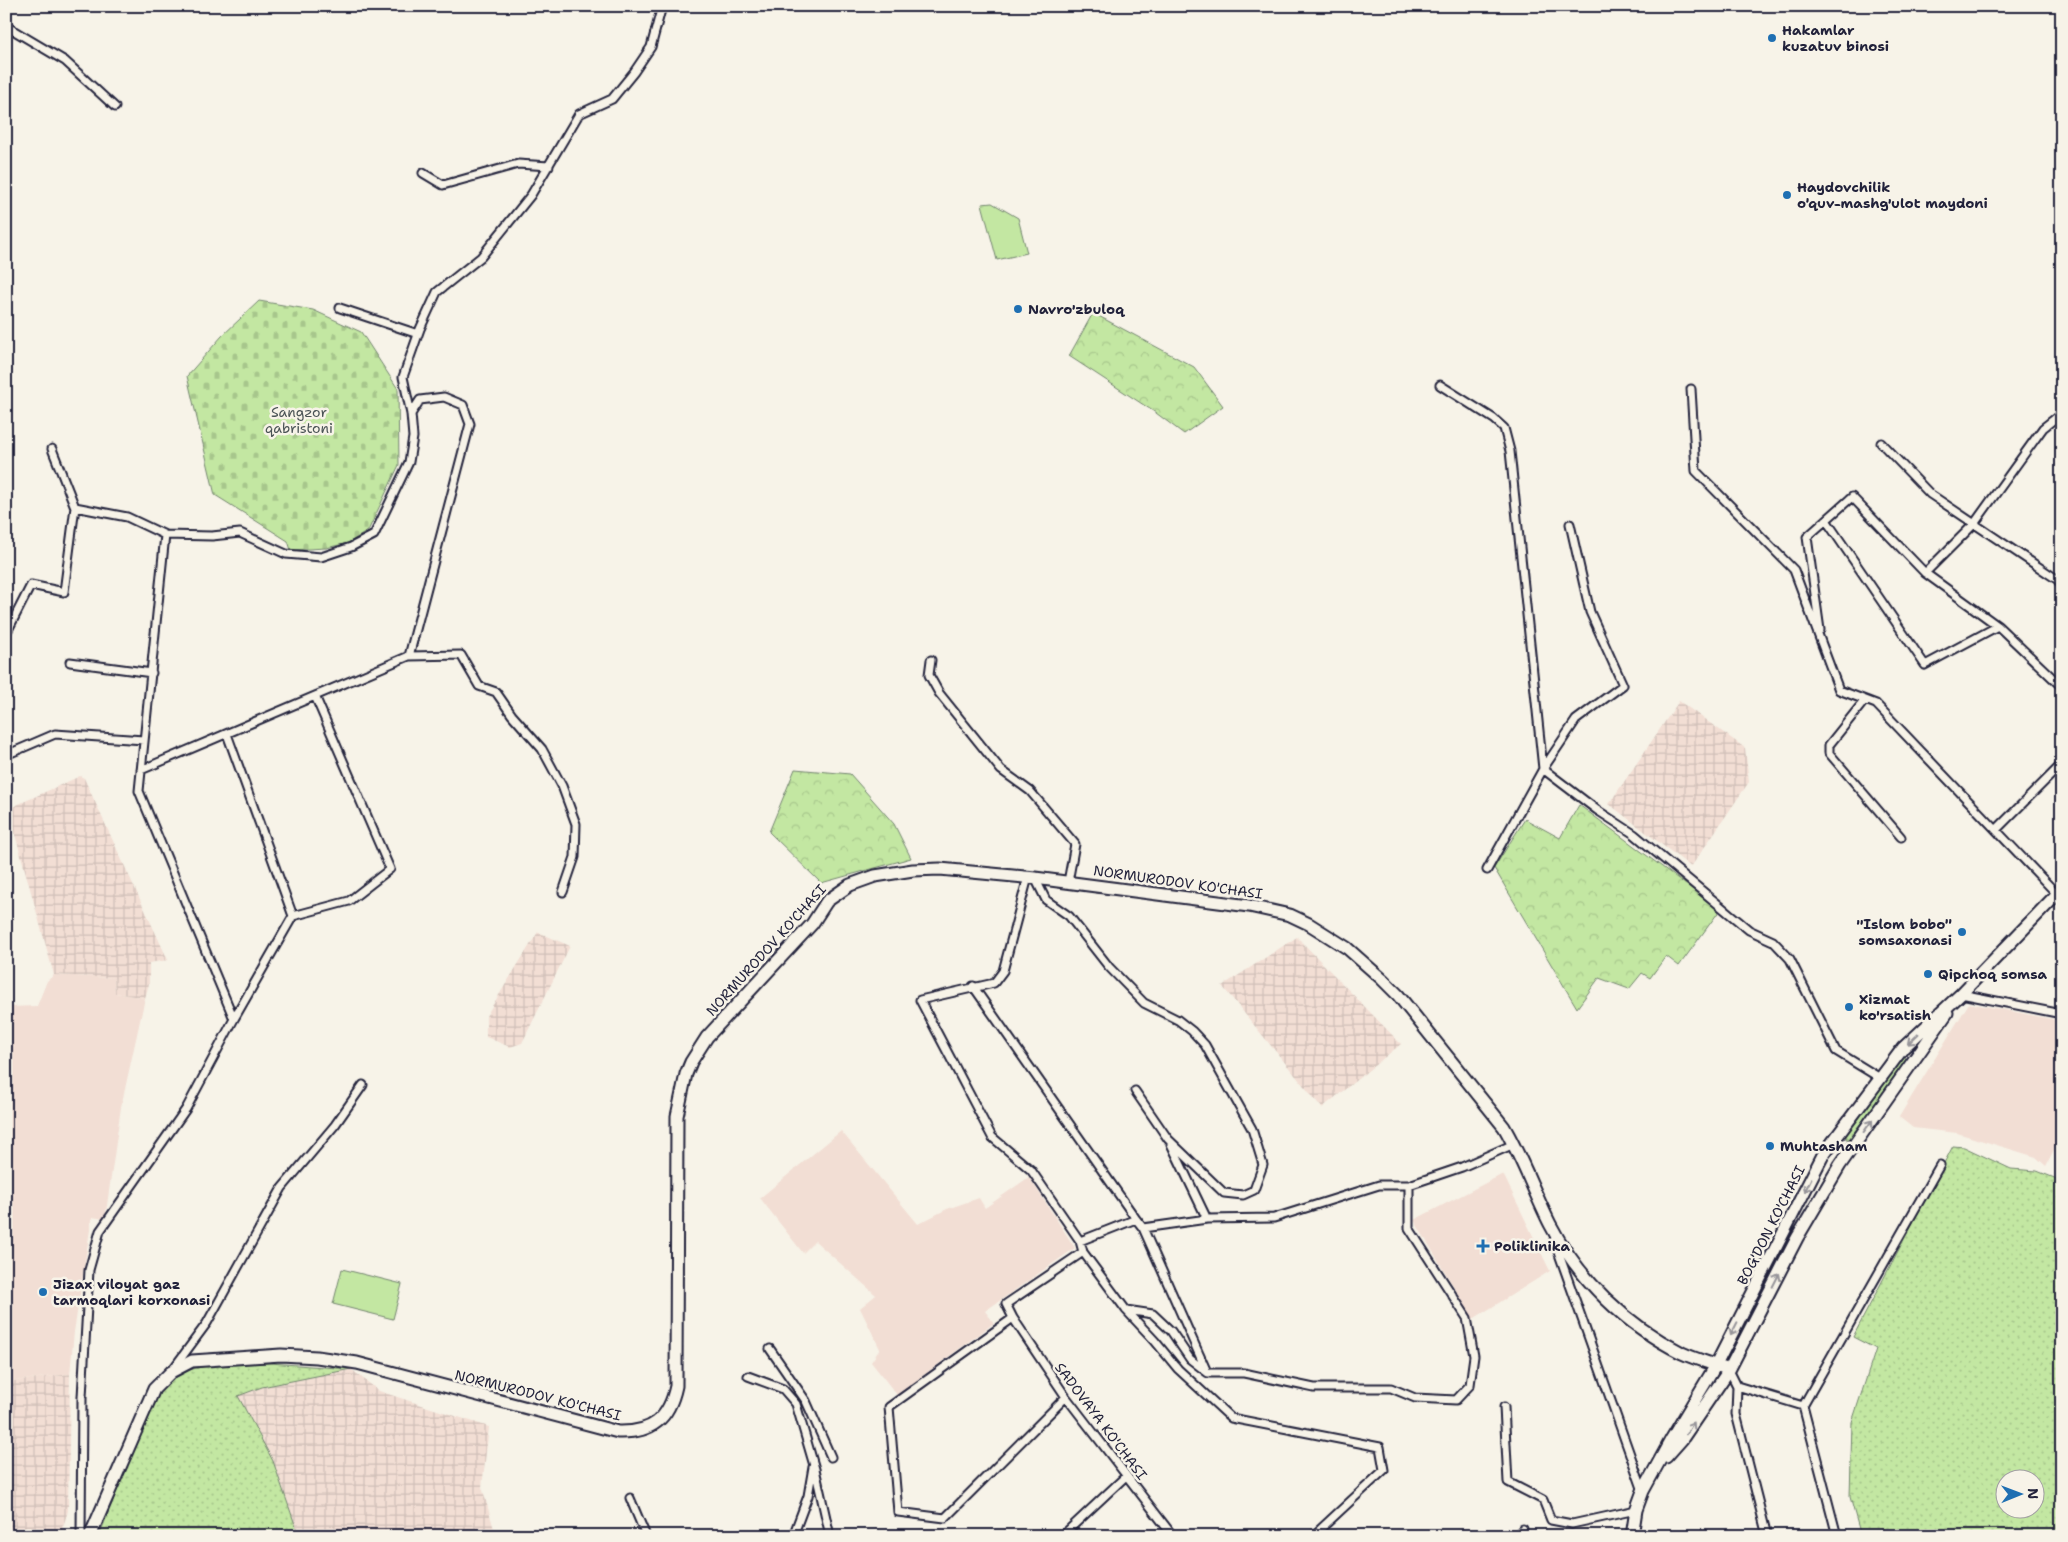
<svg xmlns="http://www.w3.org/2000/svg" width="2068" height="1542" viewBox="0 0 2068 1542" font-family="'Shantell Sans',sans-serif">
	<defs>
		<pattern id="industrial-grid" width="8" height="8" patternUnits="userSpaceOnUse" patternTransform="scale(1.25)"><rect width="8" height="8" fill="#f2ded4"/><path d="M0 4h8M4 0v8" fill="none" stroke="#cfbeb7"/></pattern>
		<pattern id="grass-dots" width="8" height="8" patternUnits="userSpaceOnUse" patternTransform="scale(1.25)"><rect width="8" height="8" fill="#c3e7a2"/><path d="M2 2h.1M6 6h.1" fill="none" stroke="#a7c68c" stroke-width="1.8" stroke-linecap="round"/></pattern>
		<pattern id="forest-crowns" width="20" height="18" patternUnits="userSpaceOnUse" patternTransform="scale(1.25)"><rect width="20" height="18" fill="#c3e7a2"/><path d="M2 6a3 3 0 1 1 6 0M12 15a3 3 0 1 1 6 0" fill="none" stroke="#a7c68c"/></pattern>
		<pattern id="cemetery-stones" width="16" height="16" patternUnits="userSpaceOnUse" patternTransform="scale(1.25)"><rect width="16" height="16" fill="#c3e7a2"/><path d="M2 7V4a2 2 0 0 1 4 0v3zM10 15v-3a2 2 0 0 1 4 0v3z" fill="#a7c68c"/></pattern>
	</defs>
	<rect width="100%" height="100%" fill="#f7f3e8"/>
	<filter id="ink" filterUnits="userSpaceOnUse"><feTurbulence type="fractalNoise" baseFrequency=".02" numOctaves="2"/><feDisplacementMap in="SourceGraphic" scale="10" xChannelSelector="R" yChannelSelector="G"/><feConvolveMatrix kernelMatrix="1 2 1 2 8 2 1 2 1" color-interpolation-filters="sRGB"/></filter>
	<g filter="url(#ink)">
		<!-- built -->
		<path fill="#f2ded4" d="M 54,975 L 114,978 L 115,993 L 145,998 L 121,1107 L 105,1219 L 92,1217 L 74,1332 L 70,1374 L 6,1382 L 6,1074 L 9,1072 L 12,1060 L 6,1037 L 6,1028 L 9,1007 L 37,1006 L 47,981 Z
			M 1969,1003 L 2062,1021 L 2062,1122 L 2054,1151 L 2046,1166 L 2036,1157 L 1957,1133 L 1913,1128 L 1899,1117 Z
			M 841,1131 L 918,1224 L 947,1209 L 979,1198 L 985,1208 L 1029,1177 L 1075,1248 L 985,1311 L 994,1323 L 897,1395 L 871,1362 L 880,1349 L 860,1308 L 876,1295 L 815,1241 L 803,1253 L 760,1198 Z
			M 1503,1174 L 1550,1271 L 1473,1319 L 1414,1220 Z"/>
		<!-- industrial -->
		<path fill="url(#industrial-grid)" d="M 1679,701 L 1745,748 L 1749,782 L 1691,867 L 1609,804 Z
			M 80,776 L 84,778 L 168,960 L 149,963 L 149,984 L 145,998 L 115,993 L 114,978 L 54,975 L 8,809 Z
			M 538,932 L 570,946 L 522,1043 L 510,1047 L 486,1037 L 486,1016 Z
			M 1297,937 L 1401,1044 L 1322,1108 L 1222,986 Z
			M 351,1369 L 379,1391 L 489,1427 L 482,1487 L 496,1536 L 299,1536 L 273,1461 L 237,1396 L 262,1387 Z
			M 70,1374 L 68,1511 L 60,1536 L 6,1535 L 6,1382 Z"/>
		<!-- grass -->
		<path fill="url(#grass-dots)" stroke="#72846e" fill-rule="evenodd" d="M 1903,1057 L 1908,1059 L 1849,1139 L 1846,1139 L 1846,1134 Z
			M 1953,1146 L 1964,1147 L 2011,1169 L 2037,1171 L 2062,1181 L 2062,1536 L 1861,1536 L 1850,1497 L 1852,1422 L 1876,1349 L 1853,1337 ZM 2006,1480 L 2036,1480 L 2036,1510 L 2006,1510 Z
			M 270,1363 L 351,1369 L 262,1387 L 238,1396 L 273,1461 L 299,1536 L 99,1536 L 154,1397 C 159,1392 162,1386 167,1382 C 192,1360 239,1365 270,1363 Z"/>
		<!-- forest -->
		<path fill="url(#forest-crowns)" stroke="#72846e" d="M 1093,313 L 1194,367 L 1223,406 L 1184,434 L 1156,413 L 1069,356 Z
			M 795,769 L 850,774 L 894,824 L 911,858 L 821,883 L 769,832 Z
			M 1579,805 L 1720,910 L 1679,966 L 1666,956 L 1650,978 L 1642,973 L 1629,989 L 1599,978 L 1577,1008 L 1494,868 L 1525,819 L 1560,838 Z"/>
		<!-- cemetery -->
		<path fill="url(#cemetery-stones)" stroke="#72846e" d="M 259,301 L 313,310 L 361,332 L 398,389 L 399,465 L 368,531 L 348,543 L 326,548 L 291,550 L 288,541 L 215,495 L 187,376 L 222,336 Z"/>
		<!-- park -->
		<path fill="#c3e7a2" stroke="#72846e" d="M 992,203 L 1018,218 L 1027,253 L 997,260 L 982,204 Z
			M 342,1269 L 402,1284 L 393,1319 L 333,1304 Z"/>
		<g fill="none" stroke-linecap="round" stroke-linejoin="round">
			<!-- minor casing -->
			<g stroke="#22223b" stroke-width="11">
				<path id="minor" d="M 6,26 L 65,61 L 115,107
					M 423,173 L 443,185 L 518,164 L 549,166
					M 340,308 L 418,334
					M 1440,385 L 1494,419 L 1504,428 L 1510,451 L 1543,769 L 1487,870
					M 1691,389 L 1696,471 L 1794,570 L 1839,690 L 1876,704 L 2057,894
					M 1881,443 L 1930,494 L 2058,580 L 2062,587
					M 52,449 L 75,507 L 127,517 L 165,535 L 139,791 L 234,1019
					M 1826,520 L 1925,665 L 1998,626 L 2062,687
					M 1570,524 L 1590,612 L 1623,685 L 1576,720 L 1543,769 L 1597,810 L 1634,834 L 1749,930 L 1773,941 L 1790,959 L 1836,1051 L 1880,1078
					M 165,535 L 212,536 L 240,533 L 286,554 L 321,557 L 351,547 L 374,535 L 409,462 L 413,437 L 411,414 L 403,377 L 420,329 L 437,292 L 481,257 L 531,195 L 579,114 L 612,99 L 634,72 L 651,47 L 662,6
					M 1925,573 L 1974,524 L 2043,428 L 2062,413
					M 8,630 L 31,585 L 64,592 L 75,507
					M 1820,630 L 1807,537 L 1852,497 L 1925,573 L 1998,626
					M 409,656 L 470,424 L 463,405 L 444,397 L 420,400 L 411,414
					M 931,660 L 929,675 L 939,693 L 1001,770 L 1030,791 L 1075,844 L 1068,882
					M 70,662 L 152,673
					M 1865,700 L 1829,745 L 1829,753 L 1901,837
					M 6,755 L 55,734 L 144,740
					M 141,770 L 409,656 L 461,655 L 479,686 L 496,692 L 512,715 L 542,749 L 562,786 L 576,824 L 575,857 L 563,892
					M 1996,830 L 2062,764
					M 1028,877 L 1003,971 L 994,983 L 920,1000 L 992,1137 L 1031,1170 L 1080,1241
					M 1035,878 L 1046,900 L 1069,916 L 1109,967 L 1144,1003 L 1178,1020 L 1192,1031 L 1205,1045 L 1252,1129 L 1263,1165 L 1254,1190 L 1243,1195 L 1224,1193 L 1168,1139 L 1135,1091
					M 293,916 L 349,901 L 390,869 L 315,696
					M 973,986 L 1136,1219
					M 1961,994 L 2062,1014
					M 1171,1144 L 1207,1219
					M 1143,1228 L 1207,1372
					M 1554,1240 L 1643,1491
					M 1083,1252 L 1080,1241 L 1136,1219 L 1143,1228 L 1207,1219 L 1274,1218 L 1379,1185 L 1409,1185 L 1462,1167 L 1514,1144
					M 1126,1310 L 1153,1314 L 1171,1331 L 1190,1359 L 1208,1373 L 1244,1373 L 1314,1388 L 1391,1388 L 1415,1398 L 1456,1400 L 1470,1385 L 1474,1356 L 1467,1318 L 1409,1228 L 1409,1185
					M 1013,1318 L 1066,1397 L 1173,1536
					M 770,1349 L 806,1401 L 831,1457
					M 173,1369 L 207,1323 L 282,1188 L 335,1125 L 363,1085
					M 1729,1370 L 1737,1386 L 1736,1414 L 1767,1536
					M 748,1376 L 783,1389 L 796,1404 L 815,1469 L 830,1536
					M 1737,1386 L 1803,1406 L 1940,1165
					M 1066,1397 L 945,1518 L 898,1512 L 889,1407 L 1013,1318 L 1006,1304 L 1083,1252 L 1126,1310 L 1155,1341 L 1178,1369 L 1231,1418 L 1380,1447 L 1384,1470 L 1313,1536
					M 1803,1406 L 1837,1536
					M 1504,1407 L 1508,1482 L 1543,1500 L 1551,1520 L 1572,1524 L 1636,1510
					M 630,1498 L 646,1536
					M 81,1536 L 82,1397 L 89,1270 L 100,1231 L 186,1109 L 234,1019 L 293,916 L 227,734
					M 793,1536 L 808,1496 L 813,1467
					M 1062,1536 L 1126,1476
					M 1516,1536 L 1523,1529"/>
			</g>
			<!-- primary casing -->
			<g stroke="#22223b" stroke-width="15">
				<path id="primary" d="M 1666,1457 L 1682,1439 L 1729,1370 L 1797,1238 L 1840,1165 L 1947,1013
					M 90,1536 L 154,1389 L 171,1372 L 192,1361 L 281,1355 L 317,1357 L 357,1363 L 618,1432 C 652,1433 669,1419 676,1386 L 677,1116 L 686,1074 L 691,1062 L 707,1037 L 812,924 L 827,901 L 850,885 L 875,876 L 913,870 L 940,869 L 1035,878 L 1249,906 L 1290,915 L 1309,924 L 1347,948 L 1382,979 L 1398,995 L 1504,1127 C 1522,1158 1534,1192 1550,1224 C 1579,1280 1626,1325 1682,1353 C 1697,1360 1714,1364 1729,1370
					M 1632,1536 L 1636,1510 L 1643,1491 L 1672,1438 L 1716,1365 L 1823,1155 L 1903,1048 L 1961,994 L 2062,889"/>
			</g>
			<!-- minor -->
			<use href="#minor" stroke="#f7f3e8" stroke-width="7"/>
			<!-- primary -->
			<use href="#primary" stroke="#f7f3e8" stroke-width="11"/>
		</g>
		<!-- one-way arrows -->
		<defs><path id="oneway-shaft" d="M-6 0H5M1.5-3L5.5 0L1.5 3" fill="none" stroke-width="1.6" stroke-linecap="round" stroke-linejoin="round" transform="scale(1.25)"/></defs>
		<g stroke="#97959a">
			<use href="#oneway-shaft" transform="translate(1913 1039) rotate(137)"/>
			<use href="#oneway-shaft" transform="translate(1868 1126) rotate(-54)"/>
			<use href="#oneway-shaft" transform="translate(1808 1185) rotate(117)"/>
			<use href="#oneway-shaft" transform="translate(1776 1280) rotate(-63)"/>
			<use href="#oneway-shaft" transform="translate(1734 1329) rotate(117)"/>
			<use href="#oneway-shaft" transform="translate(1690 1428) rotate(-57)"/>
		</g>
	</g>
	<!-- markers -->
	<g fill="#1f6fb2" stroke="#f7f3e8" stroke-width="2">
		<circle cx="1772" cy="38" r="5"/>
		<circle cx="1787" cy="195" r="5"/>
		<circle cx="1018" cy="309" r="5"/>
		<circle cx="1962" cy="932" r="5"/>
		<circle cx="1928" cy="974" r="5"/>
		<circle cx="1849" cy="1007" r="5"/>
		<circle cx="1770" cy="1146" r="5"/>
		<path d="M1480.5 1238.5h5v5h5v5h-5v5h-5v-5h-5v-5h5z"/>
		<circle cx="43" cy="1292" r="5"/>
	</g>
	<g text-anchor="middle" stroke-width="5" stroke-linejoin="round" paint-order="stroke">
		<!-- poi labels -->
		<g font-size="14" font-weight="bold" fill="#22223b" stroke="#f7f3e8" text-anchor="start">
			<text x="1782" y="35">Hakamlar<tspan x="1782" dy="16">kuzatuv binosi</tspan></text>
			<text x="1797" y="192">Haydovchilik<tspan x="1797" dy="16">o'quv-mashg'ulot maydoni</tspan></text>
			<text x="1028" y="314">Navro'zbuloq</text>
			<text x="1952" y="929" text-anchor="end">"Islom bobo"<tspan x="1952" dy="16">somsaxonasi</tspan></text>
			<text x="1938" y="979">Qipchoq somsa</text>
			<text x="1859" y="1004">Xizmat<tspan x="1859" dy="16">ko'rsatish</tspan></text>
			<text x="1780" y="1151">Muhtasham</text>
			<text x="1494" y="1251">Poliklinika</text>
			<text x="53" y="1289">Jizax viloyat gaz<tspan x="53" dy="16">tarmoqlari korxonasi</tspan></text>
		</g>
		<!-- park labels -->
		<g font-size="14" fill="#4a5355" stroke="#f7f3e8">
			<text x="299" y="417">Sangzor<tspan x="299" dy="16">qabristoni</tspan></text>
		</g>
		<!-- street labels -->
		<g font-size="14" fill="#22223b" stroke="#f7f3e8">
			<text transform="translate(1178 882) rotate(8)" y="5">NORMURODOV KO'CHASI</text>
			<text transform="translate(766 950) rotate(-48)" y="5">NORMURODOV KO'CHASI</text>
			<text transform="translate(1771 1225) rotate(-63)" y="5">BOG'DON KO'CHASI</text>
			<text transform="translate(538 1395) rotate(14)" y="5">NORMURODOV KO'CHASI</text>
			<text transform="translate(1101 1421) rotate(53)" y="5">SADOVAYA KO'CHASI</text>
		</g>
	</g>
	<!-- margin -->
	<rect width="2068" height="1542" fill="none" stroke="#f7f3e8" stroke-width="25"/>
	<rect x="12" y="12" width="2043" height="1517" fill="none" stroke="#22223b" stroke-width="2" filter="url(#ink)"/>
	<!-- north arrow -->
	<g transform="translate(2020 1494) rotate(89)"><circle r="24" fill="#f7f3e8" stroke="#a29fa3"/>
	<path d="M0-4L9 19L0 12L-9 19Z" fill="#1f6fb2"/>
	<text y="-8" font-size="14" font-weight="bold" text-anchor="middle" fill="#22223b">N</text>
	</g>
</svg>
